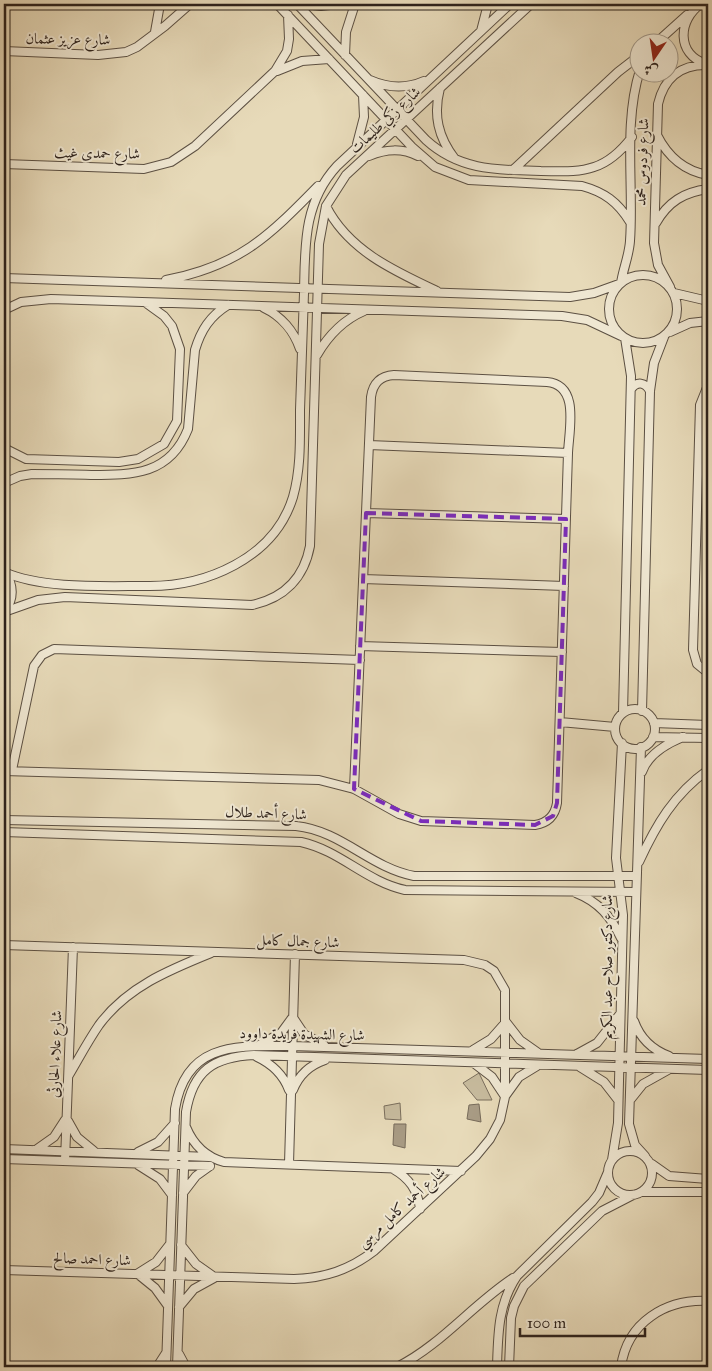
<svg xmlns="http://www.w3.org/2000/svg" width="712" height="1371" viewBox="0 0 712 1371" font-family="'IM FELL Great Primer',Amiri,serif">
	<rect width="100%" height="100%" fill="#e7dab9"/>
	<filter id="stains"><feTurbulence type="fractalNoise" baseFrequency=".004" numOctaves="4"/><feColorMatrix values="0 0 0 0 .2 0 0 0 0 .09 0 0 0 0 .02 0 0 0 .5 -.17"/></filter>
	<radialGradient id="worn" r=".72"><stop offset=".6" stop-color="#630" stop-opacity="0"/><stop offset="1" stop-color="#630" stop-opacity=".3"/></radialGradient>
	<!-- green -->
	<path fill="#c7bb9e" stroke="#7a6e5d" d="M 479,1073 L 492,1100 L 477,1100 L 463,1083 Z
		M 400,1103 L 401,1120 L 385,1119 L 384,1106 Z"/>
	<!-- water -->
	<path fill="#a89b84" stroke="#776b5a" d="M 479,1104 L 481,1122 L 467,1119 L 469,1105 Z
		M 394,1124 L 406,1124 L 405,1148 L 393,1145 Z"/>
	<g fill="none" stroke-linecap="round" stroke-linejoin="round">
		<!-- minor casing -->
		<g stroke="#5c5043" stroke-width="10">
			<path id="minor" d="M 277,4 L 412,147 L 435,167 L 469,180 L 582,186 C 604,192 618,202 630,222
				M 297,4 L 426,140 C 460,171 498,170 541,171 C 558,171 577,173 594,167 C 610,162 622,150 632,137
				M 299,4 L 321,6 L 338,4
				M 701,4 C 678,20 676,54 706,64
				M 481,31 L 488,4
				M 155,32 L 160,4
				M 657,42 L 687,15
				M 4,51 L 98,55 L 126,52 L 137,47 L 165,26 L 190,4
				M 345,55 L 346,32 L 355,4
				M 277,71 L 302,61 L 329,59
				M 370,80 C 388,88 406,89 424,81
				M 440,88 C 433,115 438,137 455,159
				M 657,135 C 668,157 684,171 708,175
				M 357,144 L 364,117 L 363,95
				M 369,156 C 385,149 403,148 418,156
				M 4,164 L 144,169 L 171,162 L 195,146 L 275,71 L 287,51 L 289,39 L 288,15
				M 513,170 L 618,72 L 640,55
				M 326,206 C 348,250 394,271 437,291
				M 656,223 C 668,202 684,192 708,189
				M609 309a34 34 0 1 1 68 0a34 34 0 1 1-68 0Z
				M 4,278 L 570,297 L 594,293 L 619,284
				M 166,280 C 239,266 268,237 318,186
				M 621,283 C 623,269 629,256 630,241 C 634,186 623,124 640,70
				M 670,287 L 658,265 L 654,243 L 658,104 C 664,78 681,64 708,65
				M 674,293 L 708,301
				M 264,308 C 281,316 294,331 300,349
				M 4,310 L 21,302 L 51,299 L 562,316 L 587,320 L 621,336
				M 670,332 L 690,323 L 708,321
				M 317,355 C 328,336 343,320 364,311
				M 708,385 L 700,405 L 693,650 L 697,664 L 708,673
				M 631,389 C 637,381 645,382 650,391
				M 369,445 L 568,453
				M 4,448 L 26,459 L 119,462 L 138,459 L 164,444 L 177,421 L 180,349 L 172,326 L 164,316 L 146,303
				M 4,483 L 20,476 L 32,474 C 51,474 71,474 91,475 C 133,475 170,475 188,429 L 195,350 C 201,330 210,316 228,305
				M 366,513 L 566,519
				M 4,572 C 42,589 103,586 146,586 C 205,587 274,559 293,497 C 301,469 300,439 300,410 C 301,371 303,332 304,293 C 305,247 303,203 337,166 L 510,4
				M 363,579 L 564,586
				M 4,612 L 38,600 L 65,597 L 252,605 C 284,598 304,578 310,546 L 319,244 L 326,206 L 346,175 L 531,4
				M 360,646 L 562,652
				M615 729a20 20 0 1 1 40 0a20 20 0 1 1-40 0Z
				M 642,711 L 650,391 L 654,363 L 664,337
				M 623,713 L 631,376 L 625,338
				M 560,722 L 615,727
				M 654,723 L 708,725
				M 653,737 L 708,738
				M 641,747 L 629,1124 L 635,1145 L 645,1156
				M 12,770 L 34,666 L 42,655 L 54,649 L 360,660
				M 4,771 L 319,780 L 354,789 L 399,814 L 421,821 L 535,825 C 548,823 555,816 557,803 L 568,453 C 569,429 580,385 547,382 L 394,375 C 380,376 373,383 371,397 L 354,789
				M 642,772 C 648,754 666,744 683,737
				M 4,820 L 296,826 C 342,831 369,867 414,876 L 636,876
				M 4,832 L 301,842 C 341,851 365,881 405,890 L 636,892
				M 639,862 C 656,825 674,794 708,770
				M 576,893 C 599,902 611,917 621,938
				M 4,945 L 464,960 L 485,965 L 494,971 L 505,990 L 505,1097 L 500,1120 L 490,1139 L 476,1156 L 374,1251 C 349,1270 325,1278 294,1279 L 4,1270
				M 294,1019 L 304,1034 L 324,1045
				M 634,1021 C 640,1038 653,1050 669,1056
				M 259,1045 L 281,1033 L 292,1018
				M 473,1050 L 491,1039 L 506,1022 L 520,1040 L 537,1052
				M 577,1054 L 597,1043 L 620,1014
				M 257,1057 C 272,1064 283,1074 289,1090
				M 475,1064 L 492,1077 L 504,1095
				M 580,1067 L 604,1082 L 618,1100
				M 69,1075 C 79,1058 88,1041 99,1025 C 127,987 169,970 211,953
				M 293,1090 C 299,1075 310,1065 325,1060
				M 506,1095 L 519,1077 L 537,1066
				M 631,1099 L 643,1084 L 668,1070
				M 68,1121 L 77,1137 L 94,1151
				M 186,1127 C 193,1144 206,1157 224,1162 L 461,1171
				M 4,1149 L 209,1157
				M 37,1149 L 54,1137 L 65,1120
				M608 1173a22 22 0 1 1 44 0a22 22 0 1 1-44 0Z
				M 138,1152 L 158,1142 L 175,1123
				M 4,1159 L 210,1166
				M 612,1160 L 618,1123 L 623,915 L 616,858 L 622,743
				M 65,1161 L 73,947
				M 289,1164 L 295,954
				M 652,1164 L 669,1176 L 708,1179
				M 138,1165 L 160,1179 L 172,1195
				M 393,1169 C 409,1178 418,1190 420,1209
				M 643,1192 L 708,1192
				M 183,1193 L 196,1176 L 210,1166
				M 181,1245 L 196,1264 L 213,1276
				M 137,1274 L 156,1262 L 170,1244
				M 139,1275 L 155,1288 L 168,1306
				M 179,1307 L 194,1289 L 214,1278
				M 179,1354 L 186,1367
				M 157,1367 L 166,1353
				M 166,1367 L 175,1109 C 186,1041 238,1046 292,1046 L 708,1059
				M 177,1367 L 186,1112 C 193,1070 214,1057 254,1055 L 708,1070
				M 397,1367 C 441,1345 472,1305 513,1278
				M 497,1367 C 498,1334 498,1304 517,1276 L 592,1202 L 599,1193 L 608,1172
				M 509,1367 L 511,1318 L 514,1306 L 524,1286 L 602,1211 L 633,1195
				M 621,1367 C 627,1322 666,1299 708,1301"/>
		</g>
		<!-- tertiary casing -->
		<g stroke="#5c5043" stroke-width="12">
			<path id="tertiary" d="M 4,573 C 13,585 13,599 4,610"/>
		</g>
		<!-- minor -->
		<use href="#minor" stroke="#efe7d2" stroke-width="8"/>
		<!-- tertiary -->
		<use href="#tertiary" stroke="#efe7d2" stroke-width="10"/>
	</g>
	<!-- marked area -->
	<path fill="none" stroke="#7b2cbf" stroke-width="4" stroke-dasharray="10 6" stroke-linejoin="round" d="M 366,513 L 566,519 L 557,803 L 553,816 L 535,825 L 421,821 L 354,789 Z"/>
	<g text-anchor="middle" stroke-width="4" stroke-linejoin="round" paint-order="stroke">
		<!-- street labels -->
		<g font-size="15" fill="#2d221c" stroke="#efe7d2">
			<text transform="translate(68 39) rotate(1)" y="5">شارع عزيز عثمان</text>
			<text transform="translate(385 120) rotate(-43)" y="5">شارع زكي طليمات</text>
			<text transform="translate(97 153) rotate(1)" y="5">شارع حمدى غيث</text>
			<text transform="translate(642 162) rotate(-88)" y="5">شارع فردوس محمد</text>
			<text transform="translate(266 813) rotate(2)" y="5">شارع أحمد طلال</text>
			<text transform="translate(298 941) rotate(2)" y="5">شارع جمال كامل</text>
			<text transform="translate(607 967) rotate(-90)" y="5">شارع دكتور صلاح عبد الكريم</text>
			<text transform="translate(302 1034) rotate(1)" y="5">شارع الشهيدة فريدة داوود</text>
			<text transform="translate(55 1054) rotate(-88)" y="5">شارع علاء الحارثى</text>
			<text transform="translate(401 1207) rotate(-42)" y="5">شارع أحمد كامل مرسي</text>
			<text transform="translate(92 1259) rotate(2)" y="5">شارع احمد صالح</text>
		</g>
	</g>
	<!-- margin -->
	<rect width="712" height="1371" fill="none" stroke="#e7dab9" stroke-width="20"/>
	<rect x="5" y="5" width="702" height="1361" fill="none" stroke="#2d221c" stroke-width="2.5"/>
	<rect x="10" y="10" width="692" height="1351" fill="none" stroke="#2d221c"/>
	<!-- north arrow -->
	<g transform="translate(654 58) rotate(193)"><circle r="24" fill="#efe7d2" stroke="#a19889"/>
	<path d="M0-4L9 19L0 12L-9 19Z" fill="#8f2418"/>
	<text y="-8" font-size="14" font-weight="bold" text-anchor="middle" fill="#2d221c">ش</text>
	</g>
	<!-- scale -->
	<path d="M520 1328v8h125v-8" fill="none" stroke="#2d221c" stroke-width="2.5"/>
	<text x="527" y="1328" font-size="15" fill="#2d221c" stroke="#efe7d2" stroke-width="4" paint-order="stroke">100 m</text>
	<rect width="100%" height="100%" filter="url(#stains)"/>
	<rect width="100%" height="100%" fill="url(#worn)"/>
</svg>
